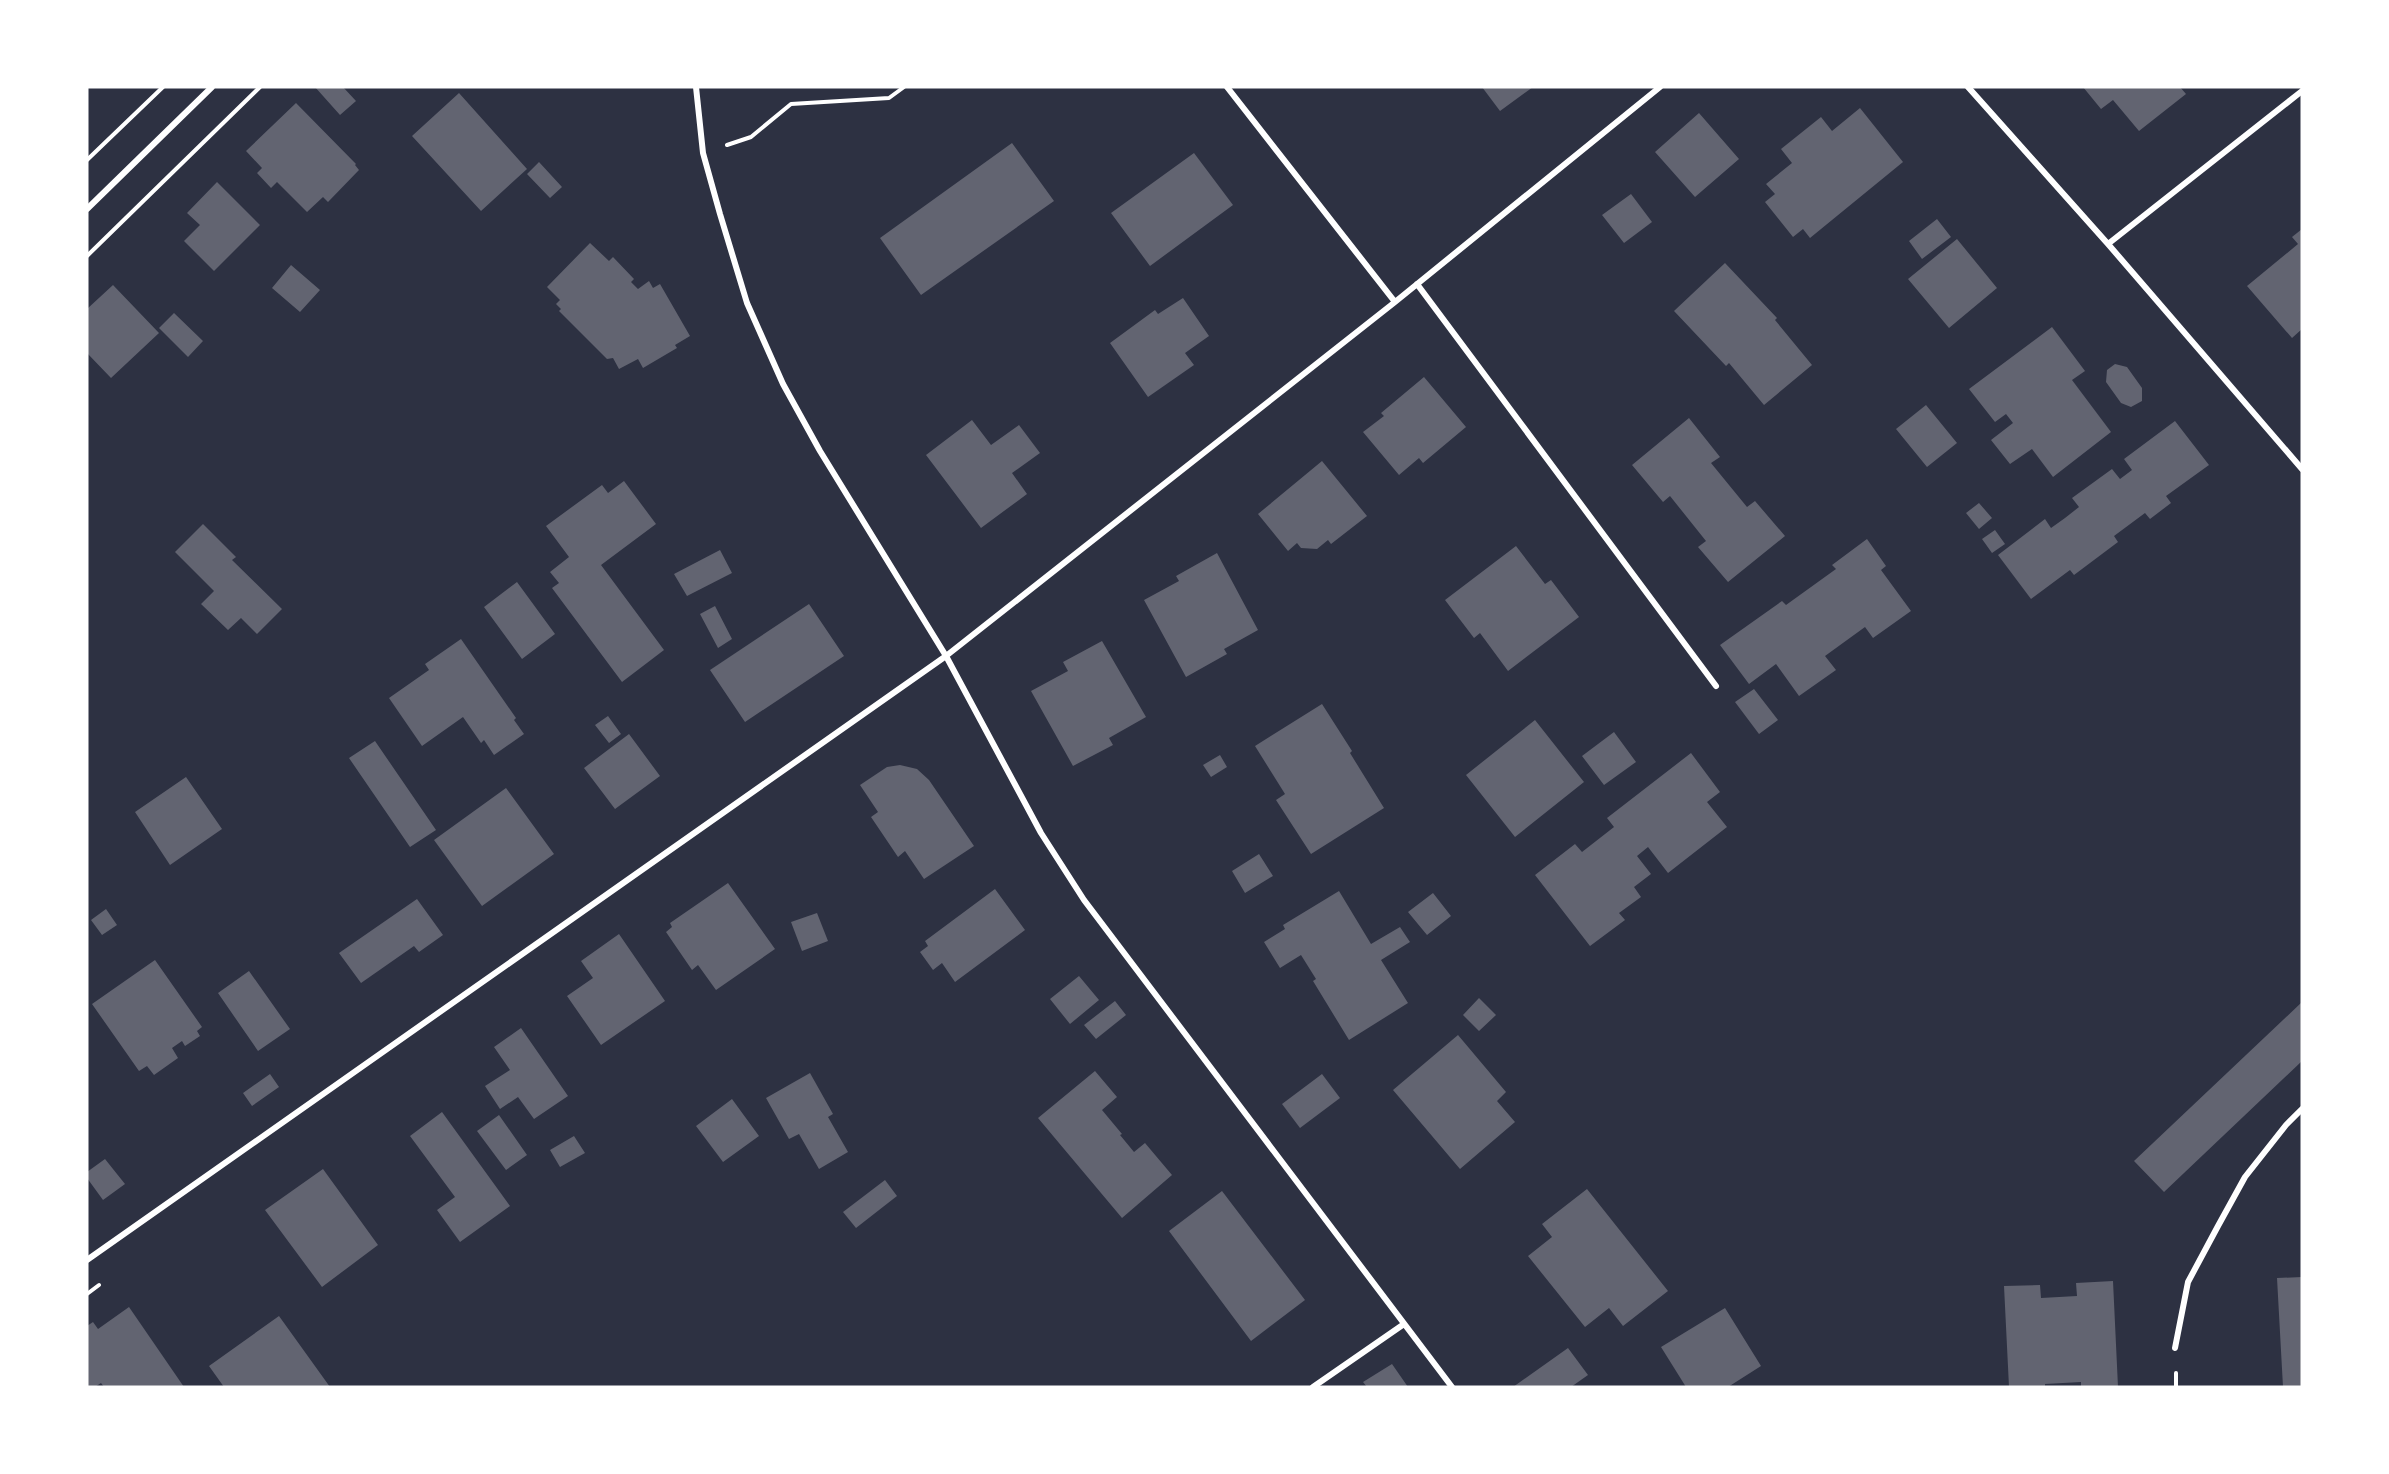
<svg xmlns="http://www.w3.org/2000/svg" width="2389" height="1474" viewBox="0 0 2389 1474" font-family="'Fira Sans',sans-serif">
	<rect width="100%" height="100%" fill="#2d3142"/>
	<!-- building -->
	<path fill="#626471" d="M 315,87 L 343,87 L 356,101 L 340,115 Z
		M 1482,87 L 1533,87 L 1500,111 Z
		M 2083,87 L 2180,87 L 2186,94 L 2139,131 L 2113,100 L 2101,109 Z
		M 459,93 L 527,169 L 481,211 L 412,136 Z
		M 296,103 L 356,164 L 355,165 L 359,170 L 328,202 L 323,197 L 307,212 L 277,182 L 271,188 L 257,173 L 262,168 L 246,151 Z
		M 1860,108 L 1903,162 L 1810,238 L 1803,229 L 1793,237 L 1765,202 L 1775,194 L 1766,184 L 1792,163 L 1781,149 L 1821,117 L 1832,131 Z
		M 1699,113 L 1739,159 L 1695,197 L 1655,152 Z
		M 1012,143 L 1054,201 L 921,295 L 880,238 Z
		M 1194,153 L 1233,205 L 1150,266 L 1111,213 Z
		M 539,162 L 562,187 L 550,198 L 527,174 Z
		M 217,182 L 260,225 L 214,271 L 184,241 L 200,225 L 187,213 Z
		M 1631,194 L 1652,222 L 1624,243 L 1602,215 Z
		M 1937,219 L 1951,237 L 1922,259 L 1909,241 Z
		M 2302,229 L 2302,329 L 2292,338 L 2247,286 L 2298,244 L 2292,237 Z
		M 1957,239 L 1997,288 L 1949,328 L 1908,279 Z
		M 590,243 L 609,261 L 613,257 L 634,279 L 631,282 L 638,289 L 649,281 L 653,288 L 660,284 L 690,336 L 675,345 L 677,348 L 643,368 L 638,359 L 619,369 L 613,358 L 607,359 L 559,311 L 561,309 L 556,304 L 560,300 L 547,287 Z
		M 1725,263 L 1777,318 L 1775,320 L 1812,365 L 1764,405 L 1729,363 L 1726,366 L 1674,311 Z
		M 291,265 L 320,290 L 300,312 L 272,288 Z
		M 113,285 L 159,333 L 111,378 L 87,353 L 87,309 Z
		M 1183,298 L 1209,336 L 1185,353 L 1194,365 L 1148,397 L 1110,343 L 1155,310 L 1158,314 Z
		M 174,313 L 203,341 L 188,357 L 159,328 Z
		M 2052,327 L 2085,371 L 2072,380 L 2111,432 L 2053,477 L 2032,449 L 2010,464 L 1991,440 L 2013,423 L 2006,414 L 1995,422 L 1969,389 Z
		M 2115,364 L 2127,367 L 2142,388 L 2142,401 L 2131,407 L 2121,403 L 2106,382 L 2107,370 Z
		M 1424,377 L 1466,427 L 1423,463 L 1419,458 L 1399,475 L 1363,432 L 1384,416 L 1381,413 Z
		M 1926,405 L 1957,443 L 1927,467 L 1896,429 Z
		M 1689,418 L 1720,457 L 1711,463 L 1747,507 L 1755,501 L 1785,536 L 1728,582 L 1698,547 L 1706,541 L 1670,496 L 1663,502 L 1632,465 Z
		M 972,420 L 991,445 L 1019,425 L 1040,453 L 1012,473 L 1027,494 L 981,528 L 926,455 Z
		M 2175,421 L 2209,465 L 2166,496 L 2171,503 L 2150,519 L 2145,513 L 2114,536 L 2118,542 L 2074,575 L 2070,570 L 2031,599 L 1998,555 L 2045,519 L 2051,528 L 2065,518 L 2079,507 L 2072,498 L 2112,469 L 2120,479 L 2132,470 L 2124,459 Z
		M 1322,461 L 1367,516 L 1331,544 L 1328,540 L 1317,549 L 1301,548 L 1297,543 L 1288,551 L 1258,514 Z
		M 624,481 L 656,524 L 601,565 L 664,650 L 622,682 L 552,588 L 559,583 L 550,572 L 569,557 L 546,526 L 602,485 L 608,493 Z
		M 1979,503 L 1992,518 L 1979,529 L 1966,513 Z
		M 203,524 L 236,557 L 232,560 L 282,609 L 257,634 L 241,618 L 228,630 L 201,604 L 214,591 L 175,552 Z
		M 1995,530 L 2005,544 L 1992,553 L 1982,539 Z
		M 1867,539 L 1886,566 L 1881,570 L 1911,611 L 1873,638 L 1865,627 L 1825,656 L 1836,670 L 1799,696 L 1776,664 L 1749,684 L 1720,645 L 1782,601 L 1786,605 L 1836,569 L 1832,565 Z
		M 1516,546 L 1545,584 L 1551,580 L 1579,617 L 1508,671 L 1480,633 L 1474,638 L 1445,600 Z
		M 720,550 L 732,573 L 687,596 L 674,574 Z
		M 1217,553 L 1258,630 L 1224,649 L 1227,654 L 1186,677 L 1144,600 L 1179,581 L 1176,576 Z
		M 517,582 L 555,634 L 522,659 L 484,607 Z
		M 809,604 L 844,656 L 745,722 L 710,670 Z
		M 715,606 L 732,639 L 718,648 L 700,614 Z
		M 461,639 L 516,718 L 514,720 L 524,734 L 494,755 L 484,740 L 481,743 L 463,717 L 422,746 L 389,698 L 429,670 L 425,664 Z
		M 1102,641 L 1146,717 L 1109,738 L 1113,745 L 1073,766 L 1031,691 L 1068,671 L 1063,662 Z
		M 1754,689 L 1778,720 L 1759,734 L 1735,702 Z
		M 1322,704 L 1352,751 L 1350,753 L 1384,808 L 1311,854 L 1276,800 L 1285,794 L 1255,746 Z
		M 608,716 L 621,734 L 609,743 L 595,725 Z
		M 1535,720 L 1584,782 L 1515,837 L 1466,775 Z
		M 1614,732 L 1636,762 L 1604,785 L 1582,756 Z
		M 629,734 L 660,776 L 615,809 L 584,768 Z
		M 375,741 L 436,830 L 410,847 L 349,758 Z
		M 1691,753 L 1720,792 L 1707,802 L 1727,827 L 1668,873 L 1648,847 L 1637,856 L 1651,874 L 1634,887 L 1641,897 L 1619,913 L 1625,920 L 1590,946 L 1535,875 L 1575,844 L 1582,852 L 1614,827 L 1607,818 Z
		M 1220,755 L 1227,767 L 1211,777 L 1203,765 Z
		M 900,765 L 917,769 L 929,780 L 974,846 L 924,879 L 905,851 L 898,857 L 871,817 L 878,812 L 860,785 L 887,767 Z
		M 186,777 L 222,829 L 170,865 L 135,812 Z
		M 506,788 L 554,854 L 482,906 L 434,840 Z
		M 1259,854 L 1273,876 L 1245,893 L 1232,871 Z
		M 728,883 L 775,949 L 716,990 L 698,965 L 692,970 L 666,932 L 672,927 L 670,923 Z
		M 995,889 L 1025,930 L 955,982 L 942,963 L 933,970 L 920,952 L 928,946 L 925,941 Z
		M 1339,891 L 1371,944 L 1400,927 L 1410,942 L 1381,960 L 1408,1003 L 1349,1040 L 1313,981 L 1316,979 L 1301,955 L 1280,968 L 1264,942 L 1285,929 L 1283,925 Z
		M 1433,893 L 1451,916 L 1427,935 L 1408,912 Z
		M 417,899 L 443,935 L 419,952 L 414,946 L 361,983 L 339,953 Z
		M 106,909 L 117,925 L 102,935 L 91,920 Z
		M 817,913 L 828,941 L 802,951 L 791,922 Z
		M 619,934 L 665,1001 L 601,1045 L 567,996 L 593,978 L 581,961 Z
		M 155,960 L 202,1027 L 197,1031 L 200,1036 L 185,1046 L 182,1041 L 172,1048 L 178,1058 L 154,1075 L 147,1066 L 139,1071 L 92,1004 Z
		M 249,971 L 290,1029 L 258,1051 L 218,993 Z
		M 1079,976 L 1099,1000 L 1070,1024 L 1050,999 Z
		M 1479,998 L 1496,1015 L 1479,1031 L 1463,1015 Z
		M 1115,1001 L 1126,1015 L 1096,1039 L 1084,1025 Z
		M 2302,1002 L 2302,1061 L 2164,1192 L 2134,1161 Z
		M 521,1028 L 568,1096 L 534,1119 L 518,1097 L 500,1109 L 485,1086 L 510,1070 L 494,1047 Z
		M 1458,1035 L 1506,1092 L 1497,1101 L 1515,1122 L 1460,1169 L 1393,1090 Z
		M 1095,1071 L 1117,1097 L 1102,1110 L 1122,1134 L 1120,1135 L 1134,1152 L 1145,1143 L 1172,1175 L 1122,1218 L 1038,1118 Z
		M 810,1073 L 833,1114 L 828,1117 L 848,1152 L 819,1169 L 799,1134 L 789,1139 L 766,1098 Z
		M 270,1074 L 279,1087 L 252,1106 L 243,1093 Z
		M 1322,1074 L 1340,1098 L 1300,1128 L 1282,1104 Z
		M 732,1099 L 759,1136 L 723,1162 L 696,1126 Z
		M 442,1112 L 510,1206 L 460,1242 L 437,1210 L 455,1197 L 410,1136 Z
		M 499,1115 L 527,1155 L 506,1170 L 477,1131 Z
		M 574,1136 L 585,1153 L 560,1167 L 550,1150 Z
		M 105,1159 L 125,1184 L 103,1200 L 87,1178 L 87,1172 Z
		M 323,1169 L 378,1245 L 322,1287 L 265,1210 Z
		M 885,1180 L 897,1196 L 856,1228 L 843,1212 Z
		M 1587,1189 L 1668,1291 L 1623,1326 L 1609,1308 L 1585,1327 L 1528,1256 L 1552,1237 L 1542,1224 Z
		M 1222,1191 L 1305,1300 L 1251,1341 L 1169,1231 Z
		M 2302,1277 L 2302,1387 L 2283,1387 L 2277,1278 Z
		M 2113,1281 L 2118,1387 L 2081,1387 L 2081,1382 L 2045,1384 L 2045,1387 L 2009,1387 L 2004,1286 L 2040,1285 L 2041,1298 L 2077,1296 L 2076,1283 Z
		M 129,1307 L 184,1387 L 104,1387 L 101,1383 L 95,1387 L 87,1387 L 87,1326 L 93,1322 L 98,1329 Z
		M 1725,1308 L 1761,1366 L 1728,1387 L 1686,1387 L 1661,1347 Z
		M 279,1316 L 330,1387 L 224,1387 L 209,1366 Z
		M 1568,1348 L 1588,1375 L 1571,1387 L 1513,1387 Z
		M 1392,1364 L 1408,1387 L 1367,1387 L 1363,1382 Z"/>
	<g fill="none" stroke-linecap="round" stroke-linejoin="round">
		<!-- path -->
		<path stroke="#fff" stroke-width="4" d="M 727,145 L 751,137 L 791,104 L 889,98 L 904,87
			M 87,160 L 163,87
			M 87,256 L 260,87
			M 87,1294 L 99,1285
			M 2176,1373 L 2176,1387"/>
		<!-- minor -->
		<path stroke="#fff" stroke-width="6" d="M 696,87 L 703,153 L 720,214 L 747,303 L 783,384 L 820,451 L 946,656 L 1041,833 L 1084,900 L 1452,1387
			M 1227,87 L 1395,302
			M 1968,87 L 2108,244 L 2302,469
			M 87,209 L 212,87
			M 2108,244 L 2302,91
			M 1417,284 L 1716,686
			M 87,1260 L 946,656 L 1395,302 L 1660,87
			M 2175,1348 L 2188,1282 L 2218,1226 L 2245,1177 L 2286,1125 L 2302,1109
			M 1313,1387 L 1404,1324"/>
	</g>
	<!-- border -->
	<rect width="2389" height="1474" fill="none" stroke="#ffffff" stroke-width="177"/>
</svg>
